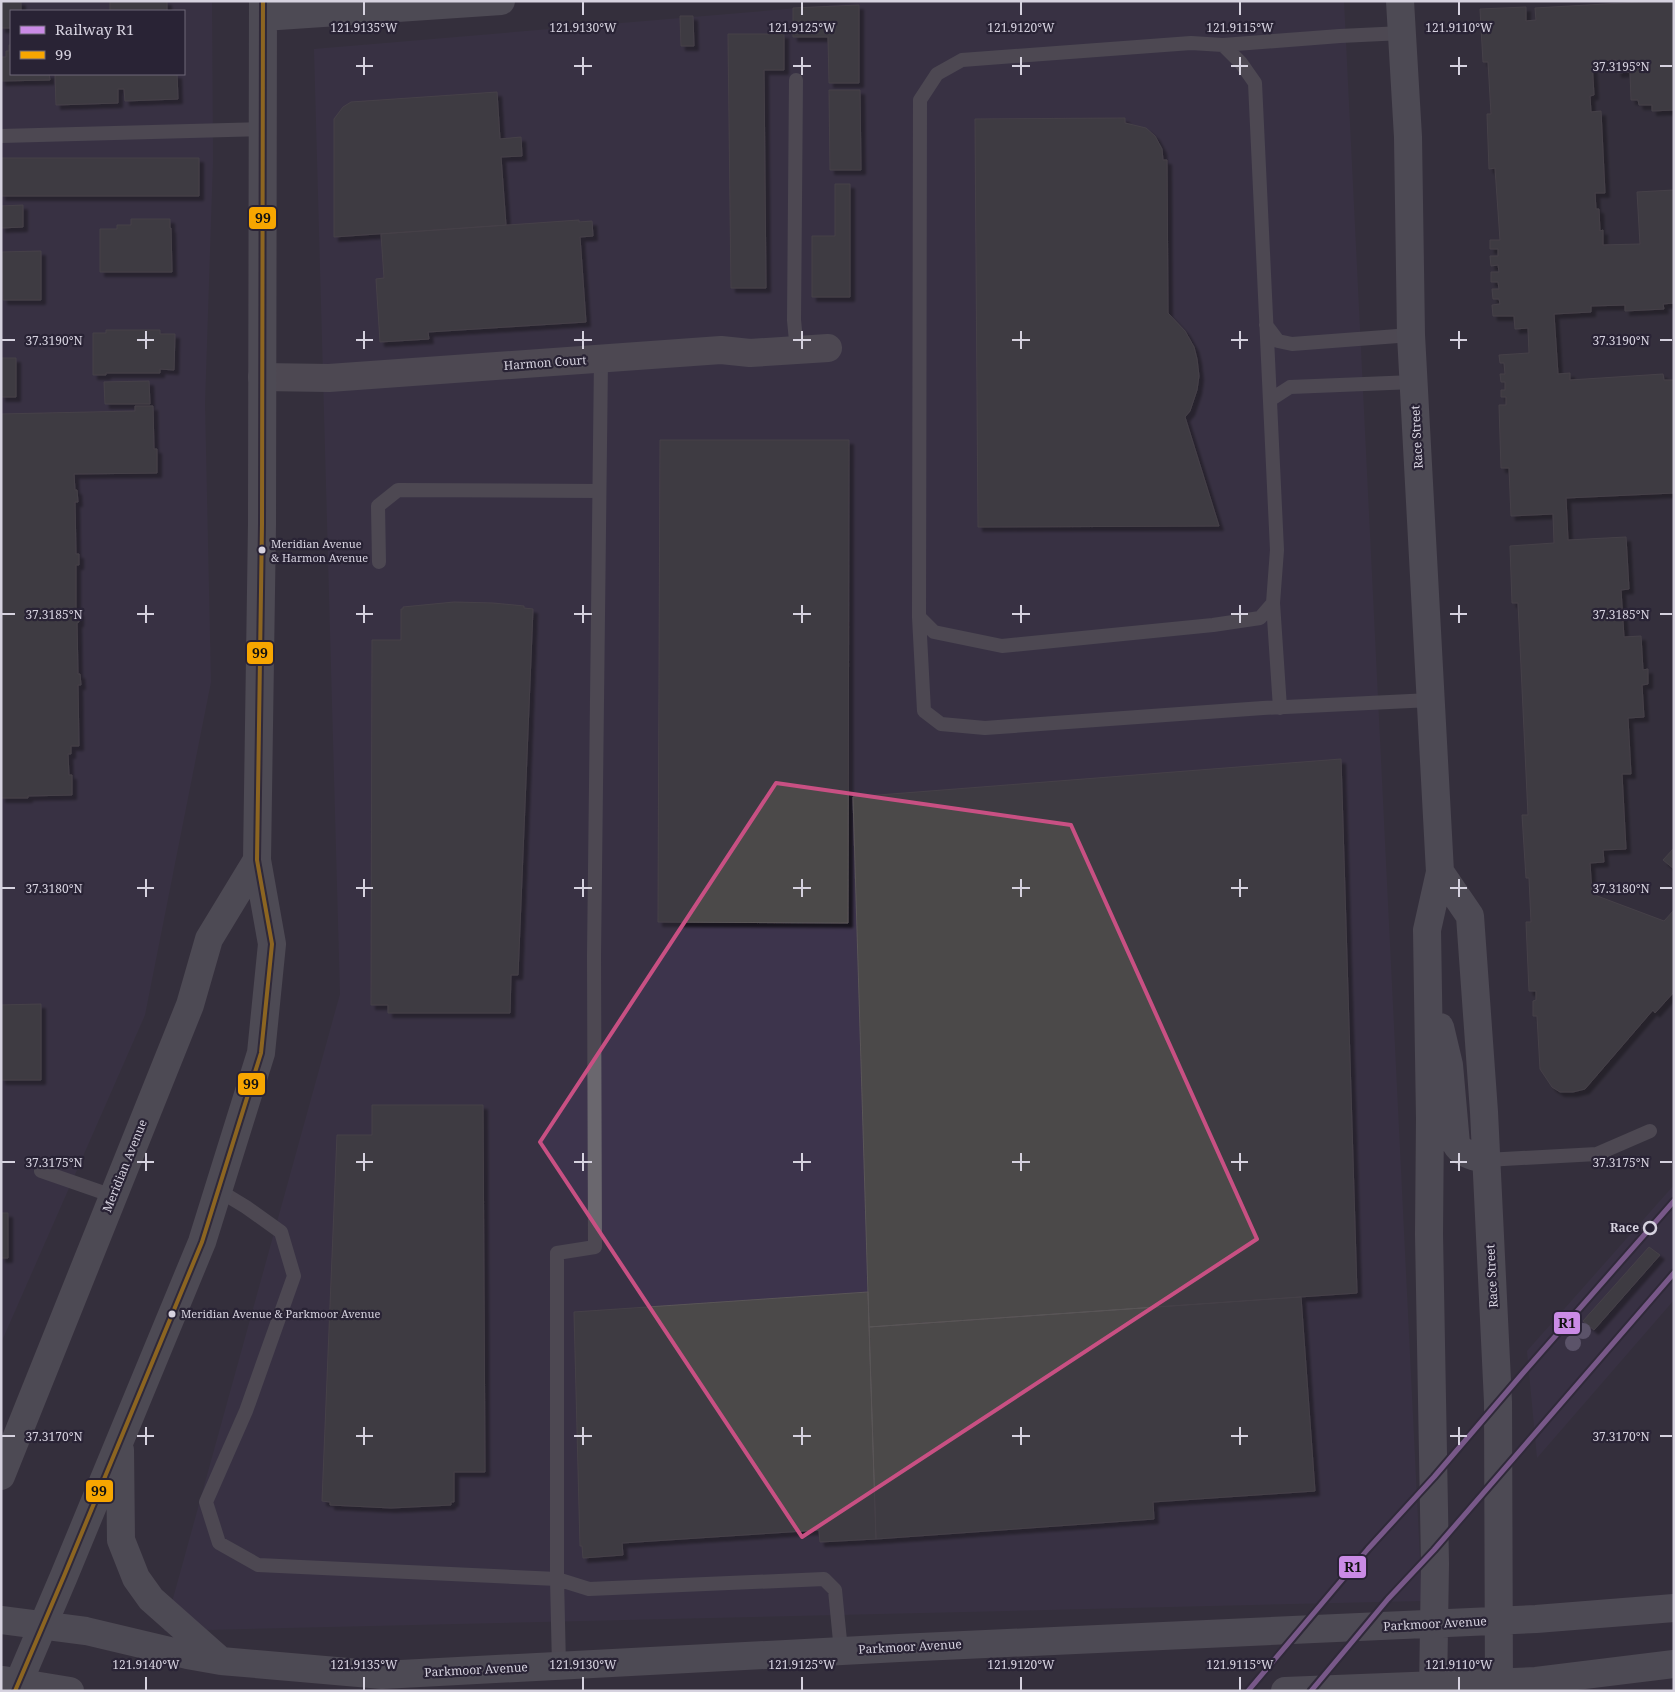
<svg xmlns="http://www.w3.org/2000/svg" width="1675" height="1692" viewBox="0 0 1675 1692" font-family="'Noto Serif',serif">
	<defs>
		<filter id="shadow"><feDropShadow dx="4.5" dy="4.5" stdDeviation="1" flood-color="#0009"/></filter>
	</defs>
	<rect width="100%" height="100%" fill="#34303c"/>
	<!-- built -->
	<path fill="#3d344c" fill-rule="evenodd" d="M 1,1 L 212,1 L 213,160 L 205,404 L 211,682 L 145,1015 L 1,1343 ZM 11,11 L 184,11 L 184,74 L 11,74 Z
		M 881,1 L 1344,1 L 1422,1601 L 164,1631 L 340,994 L 314,49 Z
		M 1674,1185 L 1674,1300 L 1537,1458 L 1527,1351 Z"/>
	<!-- building -->
	<path fill="#4b484a" stroke="#5a5657" filter="url(#shadow)" d="M 1,1 L 21,1 L 21,11 L 11,11 L 11,28 L 1,28 Z
		M 110,1 L 167,1 L 167,11 L 110,11 Z
		M 1658,1 L 1674,1 L 1674,110 L 1652,111 L 1652,105 L 1639,105 L 1638,100 L 1631,100 L 1630,72 L 1617,73 L 1616,60 L 1592,61 L 1594,95 L 1590,96 L 1591,112 L 1601,111 L 1605,193 L 1595,193 L 1596,209 L 1599,209 L 1600,231 L 1603,230 L 1603,245 L 1640,244 L 1637,192 L 1674,190 L 1674,303 L 1663,304 L 1664,309 L 1625,311 L 1625,305 L 1591,306 L 1591,312 L 1554,314 L 1558,374 L 1570,373 L 1570,380 L 1663,374 L 1664,380 L 1674,380 L 1674,493 L 1566,498 L 1568,540 L 1626,537 L 1629,589 L 1621,590 L 1624,637 L 1641,636 L 1643,670 L 1648,669 L 1648,684 L 1642,685 L 1644,717 L 1628,718 L 1631,774 L 1622,774 L 1626,849 L 1603,850 L 1604,862 L 1590,863 L 1592,894 L 1664,921 L 1674,910 L 1674,992 L 1655,1013 L 1653,1010 L 1585,1089 L 1573,1092 L 1560,1092 L 1552,1087 L 1540,1069 L 1537,1016 L 1533,1016 L 1533,1001 L 1536,1000 L 1536,991 L 1529,991 L 1526,922 L 1531,922 L 1529,878 L 1526,878 L 1522,815 L 1528,815 L 1518,603 L 1512,603 L 1510,546 L 1554,543 L 1553,514 L 1511,516 L 1509,468 L 1501,468 L 1499,405 L 1506,405 L 1506,397 L 1501,397 L 1501,390 L 1505,390 L 1505,382 L 1501,382 L 1500,374 L 1505,374 L 1504,363 L 1500,363 L 1499,355 L 1529,353 L 1528,328 L 1515,329 L 1514,316 L 1493,316 L 1492,305 L 1500,304 L 1499,299 L 1493,299 L 1492,289 L 1499,289 L 1498,282 L 1491,282 L 1491,272 L 1499,272 L 1498,265 L 1491,266 L 1490,256 L 1498,256 L 1498,249 L 1490,249 L 1490,240 L 1500,240 L 1495,168 L 1489,169 L 1487,114 L 1491,114 L 1488,62 L 1483,62 L 1480,9 L 1526,7 L 1526,21 L 1536,20 L 1535,8 Z
		M 859,5 L 859,83 L 829,83 L 828,37 L 793,37 L 793,8 Z
		M 680,16 L 693,16 L 694,46 L 681,46 Z
		M 728,34 L 784,34 L 784,70 L 764,70 L 766,288 L 731,288 Z
		M 9,45 L 11,45 L 11,74 L 51,74 L 49,74 L 50,80 L 1,81 L 1,57 L 6,57 L 6,51 L 9,51 Z
		M 55,74 L 177,74 L 178,99 L 125,101 L 124,89 L 118,89 L 118,103 L 56,105 Z
		M 829,90 L 860,90 L 861,170 L 830,170 Z
		M 497,92 L 500,139 L 521,137 L 522,156 L 501,157 L 506,225 L 334,237 L 334,119 L 343,107 L 351,102 Z
		M 1125,118 L 1125,123 L 1146,128 L 1155,136 L 1162,149 L 1163,160 L 1167,160 L 1168,313 L 1185,331 L 1194,347 L 1197,359 L 1199,376 L 1197,390 L 1190,411 L 1185,417 L 1219,526 L 978,527 L 975,119 Z
		M 1,158 L 199,158 L 199,196 L 1,196 Z
		M 835,184 L 850,184 L 850,297 L 812,297 L 812,236 L 835,236 Z
		M 23,205 L 23,227 L 1,228 L 1,206 Z
		M 131,219 L 170,219 L 170,228 L 171,228 L 172,272 L 100,272 L 100,229 L 117,229 L 117,225 L 131,225 Z
		M 579,220 L 579,222 L 592,221 L 593,236 L 580,237 L 586,322 L 428,332 L 429,339 L 380,342 L 376,279 L 384,278 L 381,234 Z
		M 41,251 L 41,300 L 3,300 L 2,252 Z
		M 106,330 L 160,330 L 160,334 L 175,334 L 174,370 L 160,369 L 160,373 L 106,373 L 106,375 L 93,375 L 93,333 L 106,333 Z
		M 1,358 L 16,358 L 16,397 L 1,397 Z
		M 149,381 L 150,404 L 105,404 L 104,382 Z
		M 135,406 L 153,406 L 154,449 L 157,449 L 157,473 L 74,474 L 75,490 L 77,490 L 78,502 L 75,502 L 76,554 L 79,554 L 79,565 L 76,565 L 76,611 L 79,611 L 79,622 L 77,623 L 78,674 L 80,674 L 81,685 L 78,685 L 79,746 L 71,746 L 71,754 L 68,754 L 69,775 L 72,775 L 72,795 L 28,796 L 28,798 L 1,798 L 1,414 L 135,411 Z
		M 660,440 L 849,440 L 848,923 L 658,922 Z
		M 454,602 L 493,603 L 524,606 L 524,608 L 533,609 L 518,975 L 511,975 L 510,1013 L 388,1013 L 388,1005 L 371,1005 L 372,640 L 401,640 L 401,609 L 403,609 L 403,607 Z
		M 1341,759 L 1357,1293 L 869,1327 L 853,797 Z
		M 1674,848 L 1674,869 L 1663,860 Z
		M 41,1004 L 41,1080 L 1,1080 L 1,1005 Z
		M 372,1105 L 483,1105 L 485,1472 L 454,1472 L 454,1502 L 451,1502 L 451,1505 L 391,1508 L 330,1505 L 330,1502 L 322,1501 L 337,1135 L 372,1135 Z
		M 1,1213 L 8,1213 L 8,1258 L 1,1258 Z
		M 1649,1247 L 1660,1255 L 1594,1330 L 1583,1321 Z
		M 868,1292 L 876,1539 L 820,1542 L 819,1530 L 622,1543 L 623,1555 L 583,1558 L 582,1546 L 580,1546 L 574,1312 Z
		M 1301,1297 L 1315,1491 L 1153,1502 L 1154,1519 L 876,1539 L 869,1327 Z"/>
	<g fill="none" stroke-linecap="round" stroke-linejoin="round">
		<!-- lane -->
		<path stroke="#6a676e" stroke-width="14" d="M 1191,43 L 1223,45 L 1241,63 L 1255,83 L 1277,550 L 1273,603 L 1260,618 L 1213,625 L 1002,646 L 934,632 L 919,617 L 920,100 L 937,74 L 962,60 Z
			M 1223,45 L 1340,36 L 1403,33
			M 796,80 L 794,320 L 797,351
			M 1,136 L 262,129
			M 1266,325 L 1278,341 L 1292,344 L 1411,335
			M 601,359 L 594,956 L 595,1247 L 557,1253 L 557,1579 L 589,1589 L 824,1579 L 835,1590 L 841,1651
			M 1270,400 L 1290,387 L 1414,382
			M 379,562 L 378,506 L 398,490 L 599,491
			M 1273,603 L 1280,708
			M 919,617 L 924,711 L 941,724 L 985,728 L 1263,708 L 1431,700
			M 1486,1160 L 1597,1154 L 1650,1131
			M 41,1171 L 113,1196
			M 218,1190 L 246,1207 L 281,1232 L 294,1276 L 246,1411 L 206,1502 L 219,1543 L 258,1565 L 557,1579 L 559,1666"/>
		<!-- street -->
		<path stroke="#6a676e" stroke-width="28" d="M 262,377 L 329,378 L 721,350 L 750,353 L 828,348"/>
		<!-- secondary -->
		<path stroke="#6c6a72" stroke-width="28" d="M 1400,1 L 1408,137 L 1411,335 L 1440,872 L 1427,930 L 1430,1118 L 1429,1234 L 1435,1564 L 1433,1691
			M 263,17 L 501,1
			M 1440,872 L 1470,916 L 1484,1112 L 1498,1402 L 1499,1691
			M 1440,1027 L 1449,1065 L 1456,1144 C 1462,1155 1475,1156 1486,1160
			M 120,1450 L 121,1540 L 136,1578 L 151,1599 L 221,1661
			M 1,1476 L 190,1005 L 209,939 L 257,860
			M 1,1620 L 86,1631 L 187,1655 L 221,1661 L 382,1675 L 899,1648 L 1536,1619 L 1674,1608
			M 3,1680 L 70,1691
			M 15,1691 L 64,1576 L 202,1242 L 261,1053 L 272,944 L 257,860 L 262,524 L 263,1
			M 1285,1691 L 1536,1681 L 1674,1664"/>
		<!-- rail -->
		<path stroke="#6b6971" stroke-width="4" stroke-dasharray="9 9" stroke-linecap="butt" d="M 1311,1691 L 1388,1599 L 1434,1550 L 1674,1273"/>
		<!-- bus-1 casing -->
		<g stroke="#292335" stroke-width="8">
			<path id="bus-1" d="M 15,1691 L 64,1576 L 202,1242 L 261,1053 L 272,944 L 257,860 L 262,524 L 263,1"/>
		</g>
		<!-- bus-1 -->
		<use href="#bus-1" stroke="#f7a600" stroke-width="4"/>
		<!-- rail-1 casing -->
		<g stroke="#292335" stroke-width="9">
			<path id="rail-1" d="M 1248,1691 L 1368,1549 L 1434,1477 L 1523,1373 L 1674,1201
				M 1311,1691 L 1388,1599 L 1434,1550 L 1674,1273"/>
		</g>
		<!-- rail-1 -->
		<use href="#rail-1" stroke="#ca8be6" stroke-width="5"/>
	</g>
	<!-- trees -->
	<g fill="#897ea0">
		<circle cx="1583" cy="1331" r="8"/>
		<circle cx="1573" cy="1343" r="8"/>
	</g>
	<!-- marked area -->
	<path d="M0 0H1675V1692H0ZM 776,783 L 1071,825 L 1257,1239 L 802,1537 L 540,1142 Z" fill="#34303c" fill-opacity=".55" fill-rule="evenodd"/>
	<path fill="none" stroke="#c85083" stroke-width="4" stroke-linejoin="round" d="M 776,783 L 1071,825 L 1257,1239 L 802,1537 L 540,1142 Z"/>
	<!-- ticks -->
	<path fill="none" stroke="#d6d2df" stroke-width="2" d="M 364,2 L 364,15M 583,2 L 583,15M 802,2 L 802,15M 1021,2 L 1021,15M 1240,2 L 1240,15M 1459,2 L 1459,15M 364,57 L 364,75M 583,57 L 583,75M 802,57 L 802,75M 1021,57 L 1021,75M 1240,57 L 1240,75M 1459,57 L 1459,75M 356,66 L 373,66M 574,66 L 592,66M 793,66 L 811,66M 1012,66 L 1030,66M 1231,66 L 1248,66M 1450,66 L 1467,66M 1660,66 L 1672,66M 146,331 L 146,349M 364,331 L 364,349M 583,331 L 583,349M 802,331 L 802,349M 1021,331 L 1021,349M 1240,331 L 1240,349M 1459,331 L 1459,349M 2,340 L 15,340M 137,340 L 154,340M 356,340 L 373,340M 574,340 L 592,340M 793,340 L 811,340M 1012,340 L 1030,340M 1231,340 L 1248,340M 1450,340 L 1467,340M 1660,340 L 1672,340M 146,605 L 146,623M 364,605 L 364,623M 583,605 L 583,623M 802,605 L 802,623M 1021,605 L 1021,623M 1240,605 L 1240,623M 1459,605 L 1459,623M 2,614 L 15,614M 137,614 L 154,614M 356,614 L 373,614M 574,614 L 592,614M 793,614 L 811,614M 1012,614 L 1030,614M 1231,614 L 1248,614M 1450,614 L 1467,614M 1660,614 L 1672,614M 146,879 L 146,897M 364,879 L 364,897M 583,879 L 583,897M 802,879 L 802,897M 1021,879 L 1021,897M 1240,879 L 1240,897M 1459,879 L 1459,897M 2,888 L 15,888M 137,888 L 154,888M 356,888 L 373,888M 574,888 L 592,888M 793,888 L 811,888M 1012,888 L 1030,888M 1231,888 L 1248,888M 1450,888 L 1467,888M 1660,888 L 1672,888M 146,1153 L 146,1171M 364,1153 L 364,1171M 583,1153 L 583,1171M 802,1153 L 802,1171M 1021,1153 L 1021,1171M 1240,1153 L 1240,1171M 1459,1153 L 1459,1171M 2,1162 L 15,1162M 137,1162 L 154,1162M 356,1162 L 373,1162M 574,1162 L 592,1162M 793,1162 L 811,1162M 1012,1162 L 1030,1162M 1231,1162 L 1248,1162M 1450,1162 L 1467,1162M 1660,1162 L 1672,1162M 146,1427 L 146,1445M 364,1427 L 364,1445M 583,1427 L 583,1445M 802,1427 L 802,1445M 1021,1427 L 1021,1445M 1240,1427 L 1240,1445M 1459,1427 L 1459,1445M 2,1436 L 15,1436M 137,1436 L 154,1436M 356,1436 L 373,1436M 574,1436 L 592,1436M 793,1436 L 811,1436M 1012,1436 L 1030,1436M 1231,1436 L 1248,1436M 1450,1436 L 1467,1436M 1660,1436 L 1672,1436M 146,1677 L 146,1690M 364,1677 L 364,1690M 583,1677 L 583,1690M 802,1677 L 802,1690M 1021,1677 L 1021,1690M 1240,1677 L 1240,1690M 1459,1677 L 1459,1690"/>
	<!-- markers -->
	<g fill="#d6d2df" stroke="#292335" stroke-width="2">
		<circle cx="262" cy="550" r="4.5"/>
		<circle cx="172" cy="1314" r="4.5"/>
	</g>
	<circle fill="#292335" stroke="#d6d2df" stroke-width="2.5" cx="1650" cy="1228" r="6"/>
	<g text-anchor="middle" stroke-width="4.5" stroke-linejoin="round" paint-order="stroke">
		<!-- bus labels -->
		<g font-size="11" fill="#d6d2df" stroke="#292335" text-anchor="start">
			<text x="271" y="548">Meridian Avenue<tspan x="271" dy="14">&amp; Harmon Avenue</tspan></text>
			<text x="181" y="1318">Meridian Avenue &amp; Parkmoor Avenue</text>
		</g>
		<!-- street labels -->
		<g font-size="12" fill="#d6d2df" stroke="#292335">
			<text transform="translate(545 363) rotate(-4)" y="4">Harmon Court</text>
			<text transform="translate(1417 437) rotate(-93)" y="4">Race Street</text>
			<text transform="translate(125 1166) rotate(-68)" y="4">Meridian Avenue</text>
			<text transform="translate(1492 1276) rotate(-93)" y="4">Race Street</text>
			<text transform="translate(1435 1624) rotate(-3)" y="4">Parkmoor Avenue</text>
			<text transform="translate(910 1647) rotate(-3)" y="4">Parkmoor Avenue</text>
			<text transform="translate(476 1670) rotate(-3)" y="4">Parkmoor Avenue</text>
		</g>
		<!-- stop labels -->
		<g font-size="12" font-weight="bold" fill="#d6d2df" stroke="#292335" text-anchor="end">
			<text x="1639" y="1232">Race</text>
		</g>
	</g>
	<g font-size="12" text-anchor="middle" fill="#d6d2df" stroke="#292335" stroke-width="4.5" stroke-linejoin="round" paint-order="stroke">
		<text x="364" y="32">121.9135°W</text>
		<text x="583" y="32">121.9130°W</text>
		<text x="802" y="32">121.9125°W</text>
		<text x="1021" y="32">121.9120°W</text>
		<text x="1240" y="32">121.9115°W</text>
		<text x="1459" y="32">121.9110°W</text>
		<text x="1621" y="71">37.3195°N</text>
		<text x="54" y="345">37.3190°N</text>
		<text x="1621" y="345">37.3190°N</text>
		<text x="54" y="619">37.3185°N</text>
		<text x="1621" y="619">37.3185°N</text>
		<text x="54" y="893">37.3180°N</text>
		<text x="1621" y="893">37.3180°N</text>
		<text x="54" y="1167">37.3175°N</text>
		<text x="1621" y="1167">37.3175°N</text>
		<text x="54" y="1441">37.3170°N</text>
		<text x="1621" y="1441">37.3170°N</text>
		<text x="146" y="1669">121.9140°W</text>
		<text x="364" y="1669">121.9135°W</text>
		<text x="583" y="1669">121.9130°W</text>
		<text x="802" y="1669">121.9125°W</text>
		<text x="1021" y="1669">121.9120°W</text>
		<text x="1240" y="1669">121.9115°W</text>
		<text x="1459" y="1669">121.9110°W</text>
	</g>
	<g stroke="#292335" stroke-width="2">
		<rect x="248" y="206" width="29" height="24" rx="5" fill="#f7a600"/>
		<rect x="246" y="641" width="28" height="24" rx="5" fill="#f7a600"/>
		<rect x="237" y="1072" width="29" height="24" rx="5" fill="#f7a600"/>
		<rect x="1553" y="1311" width="28" height="24" rx="5" fill="#ca8be6"/>
		<rect x="85" y="1479" width="29" height="24" rx="5" fill="#f7a600"/>
		<rect x="1338" y="1555" width="29" height="24" rx="5" fill="#ca8be6"/>
	</g>
	<g font-size="14" text-anchor="middle" font-weight="bold" fill="#111">
		<text x="263" y="223">99</text>
		<text x="260" y="658">99</text>
		<text x="251" y="1089">99</text>
		<text x="1567" y="1328">R1</text>
		<text x="99" y="1496">99</text>
		<text x="1353" y="1572">R1</text>
	</g>
	<!-- border -->
	<rect width="1675" height="1692" fill="none" stroke="#d6d2df" stroke-width="5"/>
	<!-- legend -->
	<rect x="10" y="10" width="175" height="65" fill="#292335" stroke="#6e6979"/>
	<rect x="20" y="26" width="25" height="8" fill="#ca8be6" stroke="#6e6979"/>
	<text x="55" y="35" font-size="15" fill="#d6d2df">Railway R1</text>
	<rect x="20" y="51" width="25" height="8" fill="#f7a600" stroke="#6e6979"/>
	<text x="55" y="60" font-size="15" fill="#d6d2df">99</text>
</svg>
